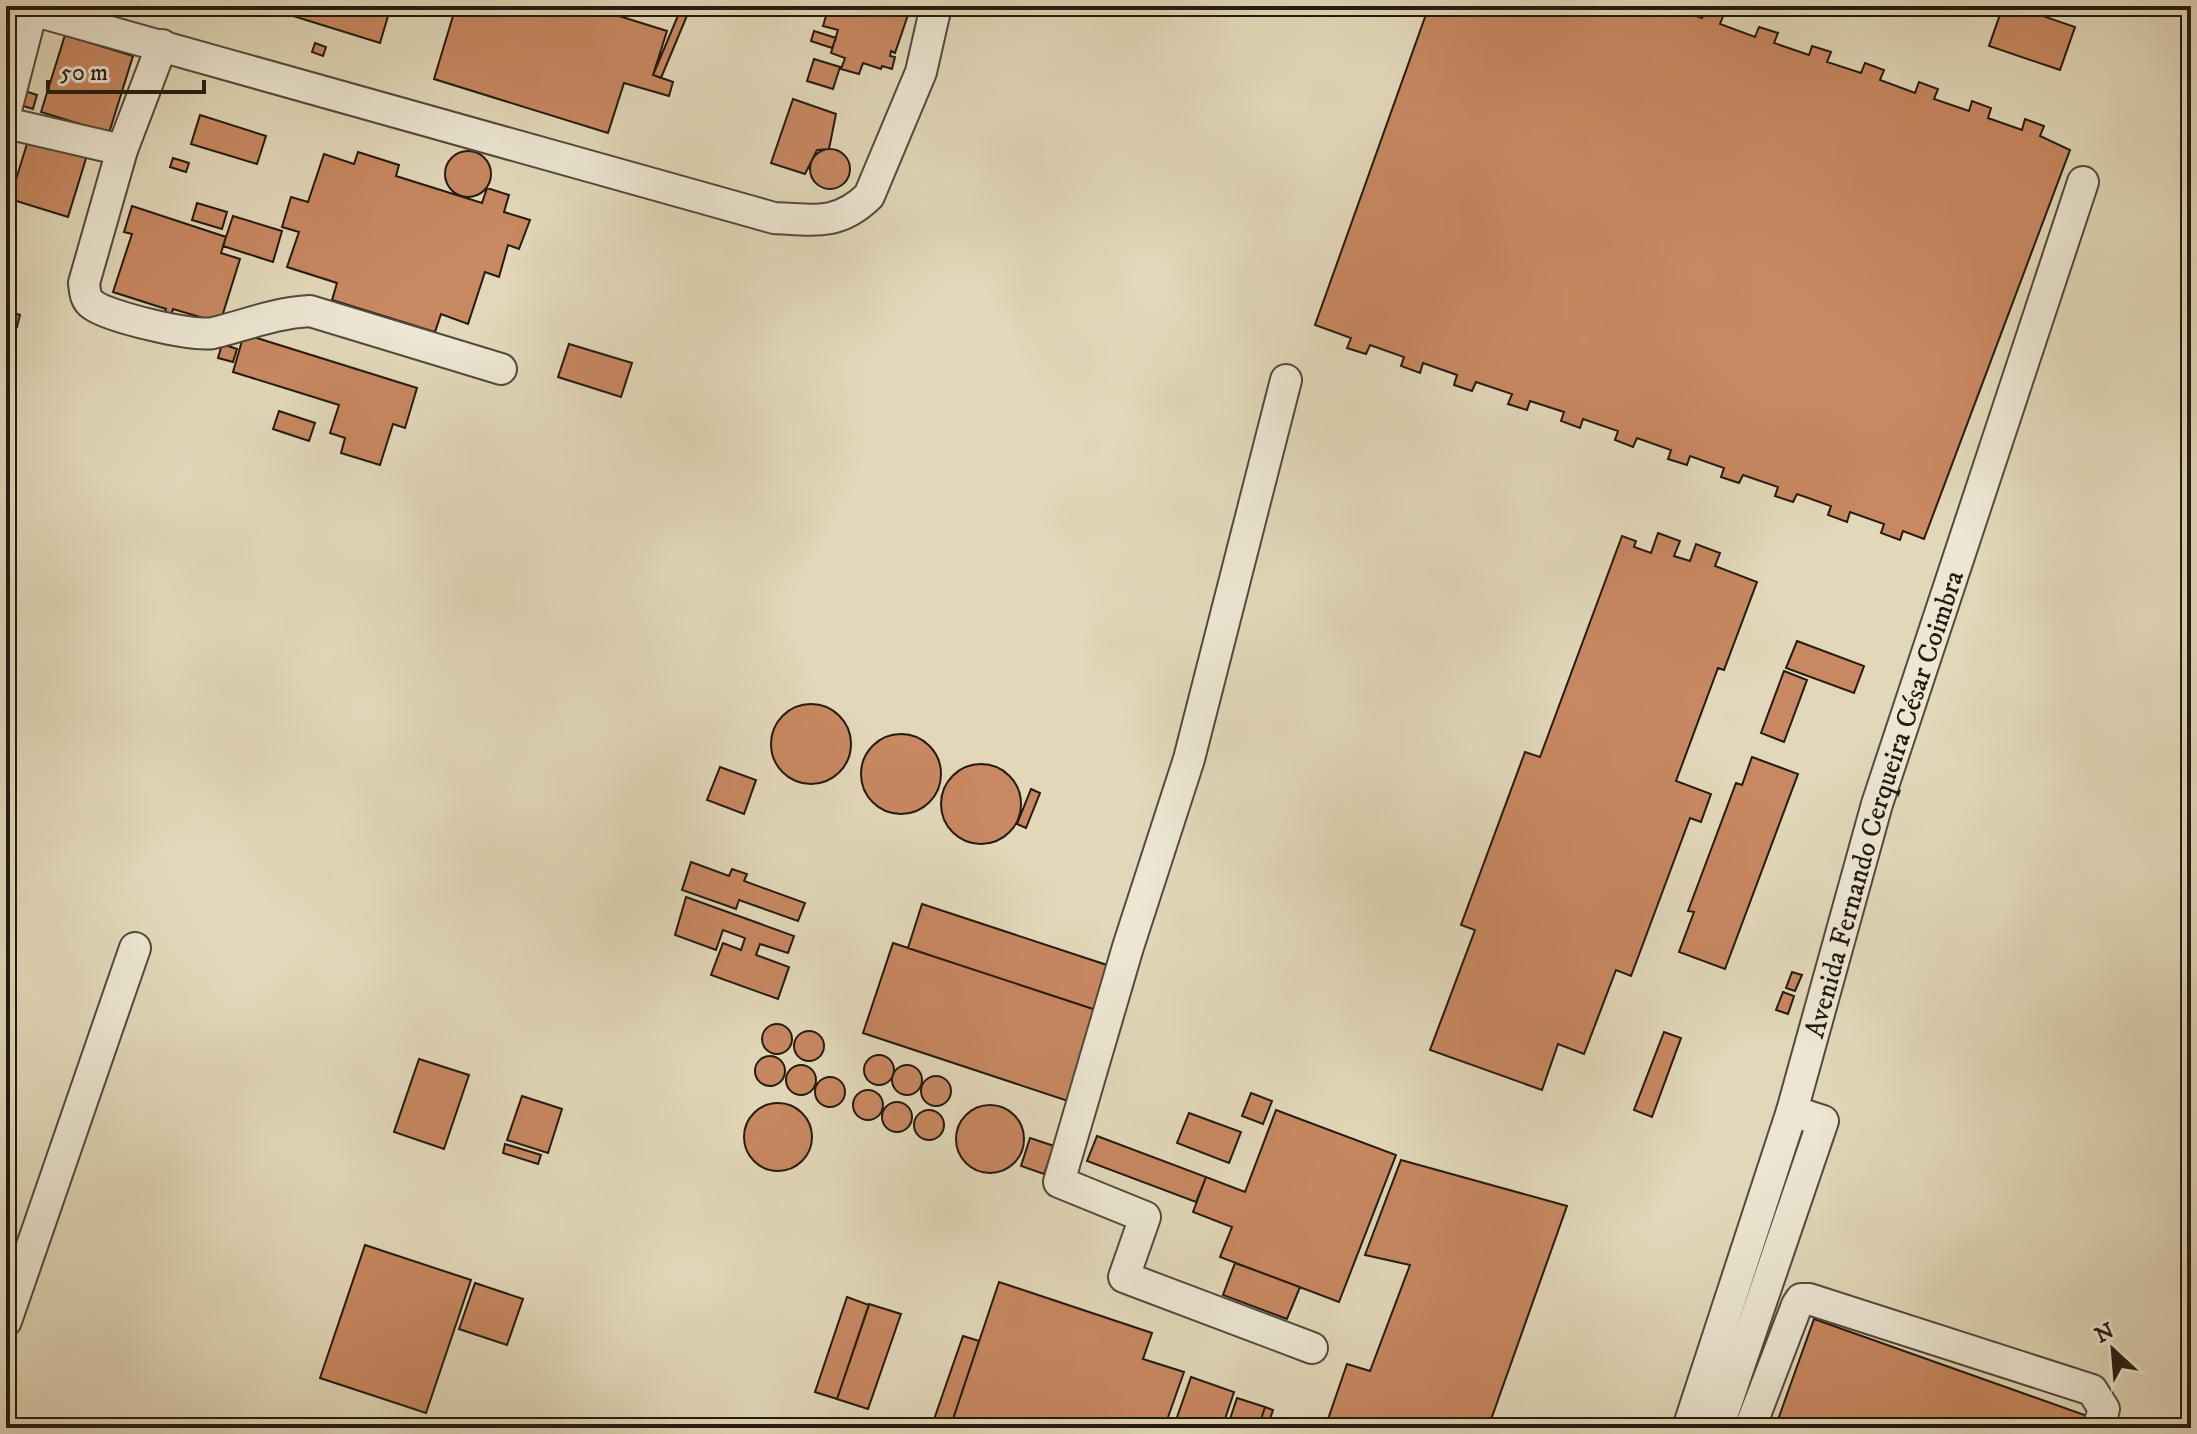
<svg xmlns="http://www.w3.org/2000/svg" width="2197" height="1434" viewBox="0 0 2197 1434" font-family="'IM FELL DW Pica',serif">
	<rect width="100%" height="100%" fill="#e2d8b9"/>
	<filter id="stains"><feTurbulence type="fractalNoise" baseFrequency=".0025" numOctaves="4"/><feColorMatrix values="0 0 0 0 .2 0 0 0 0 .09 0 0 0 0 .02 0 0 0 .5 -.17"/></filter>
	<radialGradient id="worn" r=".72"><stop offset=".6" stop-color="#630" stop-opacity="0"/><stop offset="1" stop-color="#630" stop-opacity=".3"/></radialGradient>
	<!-- building -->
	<path fill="#c88861" stroke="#231b11" stroke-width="2" d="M 261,6 L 391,6 L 380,43 Z
		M 456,6 L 587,6 L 667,31 L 653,75 L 673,82 L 669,96 L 624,83 L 608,133 L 434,79 Z
		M 682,6 L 691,6 L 661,78 L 653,75 Z
		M 829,6 L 911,6 L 895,53 L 891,51 L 890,56 L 895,57 L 892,69 L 882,66 L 881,69 L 863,63 L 859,74 L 841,69 L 845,58 L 831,53 L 838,30 L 823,26 Z
		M 1429,6 L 1668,6 L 1702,18 L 1705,8 L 1724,14 L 1720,24 L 1755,37 L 1759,27 L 1778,33 L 1774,43 L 1809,55 L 1812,46 L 1831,52 L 1827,62 L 1861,73 L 1865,63 L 1884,70 L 1880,80 L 1915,93 L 1919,82 L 1938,89 L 1934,99 L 1969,111 L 1972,101 L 1991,108 L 1988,118 L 2022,130 L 2025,119 L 2044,126 L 2040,136 L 2070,150 L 1924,539 L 1903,531 L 1900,540 L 1881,533 L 1884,524 L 1850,512 L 1847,522 L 1828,515 L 1831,506 L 1797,494 L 1793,502 L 1775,496 L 1778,487 L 1743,475 L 1739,483 L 1721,477 L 1724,468 L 1690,456 L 1687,465 L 1668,459 L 1671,450 L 1637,438 L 1633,447 L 1615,440 L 1618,431 L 1583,419 L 1580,428 L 1561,421 L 1564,412 L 1530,401 L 1527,410 L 1508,404 L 1512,394 L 1476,382 L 1472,391 L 1454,385 L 1457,375 L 1423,363 L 1420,373 L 1401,366 L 1404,357 L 1370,345 L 1366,354 L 1347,348 L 1351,338 L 1315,325 Z
		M 2003,6 L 2014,6 L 2075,27 L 2060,70 L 1989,46 Z
		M 6,22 L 20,26 L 6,70 Z
		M 814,31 L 836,38 L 832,48 L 811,41 Z
		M 65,35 L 133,56 L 109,133 L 41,112 Z
		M 315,43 L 326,47 L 323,56 L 312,52 Z
		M 814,59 L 840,67 L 833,89 L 807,81 Z
		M 22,90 L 37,95 L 33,109 L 17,104 Z
		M 793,99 L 836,114 L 829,149 L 817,150 L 805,174 L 771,163 Z
		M 200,115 L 266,136 L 257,164 L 191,144 Z
		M 30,134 L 88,152 L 68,217 L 10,199 Z
		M810 169a20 20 0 1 1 40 0a20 20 0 1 1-40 0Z
		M445 174a23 23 0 1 1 46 0a23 23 0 1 1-46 0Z
		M 358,152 L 399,165 L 396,176 L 482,203 L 487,188 L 509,195 L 504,212 L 530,220 L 519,249 L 508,245 L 499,277 L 485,272 L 468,324 L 441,314 L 435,332 L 332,300 L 337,283 L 287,267 L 299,232 L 282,227 L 291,197 L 308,202 L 324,154 L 354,164 Z
		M 173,158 L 189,163 L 186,172 L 170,167 Z
		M 197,203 L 227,212 L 222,229 L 192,220 Z
		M 132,206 L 226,237 L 221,253 L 240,259 L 220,323 L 173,309 L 168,326 L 161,324 L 166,309 L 113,292 L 132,234 L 124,232 Z
		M 233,216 L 282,231 L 273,262 L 223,246 Z
		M 6,304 L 10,305 L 8,311 L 20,315 L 17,327 L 6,323 Z
		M 244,334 L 417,388 L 405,428 L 393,424 L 380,465 L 341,453 L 345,438 L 330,433 L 339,405 L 233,372 Z
		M 222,344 L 237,349 L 233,362 L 218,358 Z
		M 569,344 L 632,363 L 621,397 L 558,377 Z
		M 279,411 L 315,423 L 309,441 L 273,429 Z
		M 1658,533 L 1680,541 L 1674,556 L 1690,561 L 1696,544 L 1720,553 L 1715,566 L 1757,582 L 1724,670 L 1718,668 L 1676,781 L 1711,794 L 1701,822 L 1690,818 L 1631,976 L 1616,970 L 1584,1054 L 1558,1044 L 1542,1090 L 1430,1050 L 1475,930 L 1461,925 L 1525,752 L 1540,757 L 1622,536 L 1636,541 L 1634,547 L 1651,553 Z
		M 1797,641 L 1864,666 L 1854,693 L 1786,668 Z
		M 1784,671 L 1807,680 L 1784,742 L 1761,733 Z
		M771 744a40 40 0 1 1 80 0a40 40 0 1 1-80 0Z
		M861 774a40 40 0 1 1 80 0a40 40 0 1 1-80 0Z
		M 1752,757 L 1798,774 L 1725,969 L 1679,952 L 1694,912 L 1688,911 L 1736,783 L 1742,785 Z
		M941 804a40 40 0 1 1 80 0a40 40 0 1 1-80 0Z
		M 720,767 L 756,780 L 744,814 L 707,800 Z
		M 1031,789 L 1040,793 L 1026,828 L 1017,824 Z
		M 691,862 L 729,876 L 732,869 L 747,874 L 744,881 L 805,903 L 798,921 L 739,900 L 736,909 L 682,890 Z
		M 686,897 L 794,936 L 788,953 L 760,944 L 756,955 L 789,967 L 778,999 L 711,975 L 723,943 L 741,950 L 745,938 L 723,930 L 716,950 L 675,935 Z
		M 922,904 L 1113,967 L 1099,1011 L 908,948 Z
		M 893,943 L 1099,1011 L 1068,1101 L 863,1033 Z
		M 1792,972 L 1802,975 L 1795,991 L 1786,988 Z
		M 1783,992 L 1794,996 L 1788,1014 L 1776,1010 Z
		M762 1039a15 15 0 1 1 30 0a15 15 0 1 1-30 0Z
		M794 1046a15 15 0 1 1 30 0a15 15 0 1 1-30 0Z
		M 1664,1032 L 1681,1038 L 1652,1117 L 1634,1110 Z
		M864 1070a15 15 0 1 1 30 0a15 15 0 1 1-30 0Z
		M755 1071a15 15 0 1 1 30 0a15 15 0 1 1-30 0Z
		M 419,1059 L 469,1075 L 444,1149 L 394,1132 Z
		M786 1080a15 15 0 1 1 30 0a15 15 0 1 1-30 0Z
		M892 1080a15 15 0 1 1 30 0a15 15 0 1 1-30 0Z
		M921 1091a15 15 0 1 1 30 0a15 15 0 1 1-30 0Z
		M815 1092a15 15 0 1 1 30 0a15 15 0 1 1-30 0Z
		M853 1105a15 15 0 1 1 30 0a15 15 0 1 1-30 0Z
		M 1251,1093 L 1272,1101 L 1263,1124 L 1242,1116 Z
		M 522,1096 L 562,1109 L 548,1153 L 507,1140 Z
		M882 1117a15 15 0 1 1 30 0a15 15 0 1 1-30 0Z
		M744 1137a34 34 0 1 1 68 0a34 34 0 1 1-68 0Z
		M956 1139a34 34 0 1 1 68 0a34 34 0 1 1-68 0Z
		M 1276,1110 L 1396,1155 L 1339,1302 L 1220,1257 L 1232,1227 L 1193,1212 L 1206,1177 L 1245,1192 Z
		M914 1125a15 15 0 1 1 30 0a15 15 0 1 1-30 0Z
		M 1189,1113 L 1241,1132 L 1229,1163 L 1177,1143 Z
		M 1097,1136 L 1206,1177 L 1196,1202 L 1087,1161 Z
		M 1030,1138 L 1054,1146 L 1044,1174 L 1021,1166 Z
		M 505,1144 L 541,1155 L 538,1164 L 503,1153 Z
		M 1401,1160 L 1567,1206 L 1488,1428 L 1325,1428 L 1347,1364 L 1370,1371 L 1410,1265 L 1365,1255 Z
		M 365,1245 L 471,1280 L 426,1413 L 320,1378 Z
		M 1235,1263 L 1300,1287 L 1287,1319 L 1223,1295 Z
		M 999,1282 L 1152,1333 L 1143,1359 L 1184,1372 L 1167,1420 L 1173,1422 L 1171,1428 L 950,1428 Z
		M 475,1283 L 523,1299 L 507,1345 L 459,1329 Z
		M 847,1297 L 869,1305 L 837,1399 L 815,1392 Z
		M 869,1304 L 901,1314 L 868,1409 L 837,1399 Z
		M 1814,1319 L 2093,1418 L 2089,1428 L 1775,1428 Z
		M 963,1336 L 979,1341 L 950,1428 L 931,1428 Z
		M 1191,1377 L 1234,1392 L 1222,1428 L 1174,1426 Z
		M 1237,1398 L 1265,1407 L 1258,1428 L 1227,1428 Z
		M 1265,1407 L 1273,1410 L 1267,1428 L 1258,1428 Z"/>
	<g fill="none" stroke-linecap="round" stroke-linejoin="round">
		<!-- minor casing -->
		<g stroke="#534a3b" stroke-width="34">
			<g id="minor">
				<path d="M 162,45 L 122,150 L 84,283 C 85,291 85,300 93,305 C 109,317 193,337 213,333 C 247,325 274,313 310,311 L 501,369"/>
				<path d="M 6,110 L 32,10 L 774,218 C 814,220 838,226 869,196 L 921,72 L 936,6"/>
				<path d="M 6,123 L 122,150"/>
				<path d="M 1286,380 L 1189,759 L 1128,947 L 1059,1182 L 1145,1217 L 1124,1277 L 1312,1348"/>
				<path d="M 6,1321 L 135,948"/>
				<path id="s1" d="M 1688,1428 L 1792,1111 L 1877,804 L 2083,182"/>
				<path d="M 1718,1428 L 1823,1121 L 1792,1111"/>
				<path d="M 1750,1428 L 1797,1305 L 1801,1299 L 1809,1299 L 2092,1390 L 2104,1409 L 2098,1428"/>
			</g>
		</g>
		<!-- minor -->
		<use href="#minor" stroke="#ece6d2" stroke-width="30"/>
	</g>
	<g text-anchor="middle" stroke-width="8" stroke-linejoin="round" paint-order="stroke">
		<!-- street labels -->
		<g font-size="28" fill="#231b11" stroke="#ece6d2">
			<text dy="10" stroke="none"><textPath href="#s1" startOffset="654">Avenida Fernando Cerqueira César Coimbra</textPath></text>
		</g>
	</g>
	<!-- margin -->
	<rect width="2197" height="1434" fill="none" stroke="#e2d8b9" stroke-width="32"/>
	<rect x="8" y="8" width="2181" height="1418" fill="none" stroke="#231b11" stroke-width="4"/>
	<rect x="16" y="16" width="2165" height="1402" fill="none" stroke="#231b11" stroke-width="2"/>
	<!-- north arrow -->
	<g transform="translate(2113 1350) rotate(334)" stroke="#ece6d2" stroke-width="6" paint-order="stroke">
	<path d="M0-6L14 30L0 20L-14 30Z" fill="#231b11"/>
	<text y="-12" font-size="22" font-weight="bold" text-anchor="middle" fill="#231b11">N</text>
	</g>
	<!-- scale -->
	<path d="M48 80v12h156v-12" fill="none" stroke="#231b11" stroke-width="4"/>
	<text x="60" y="80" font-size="24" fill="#231b11" stroke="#ece6d2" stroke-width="6" paint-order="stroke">50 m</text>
	<rect width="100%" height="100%" filter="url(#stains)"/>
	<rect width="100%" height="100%" fill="url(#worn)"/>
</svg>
